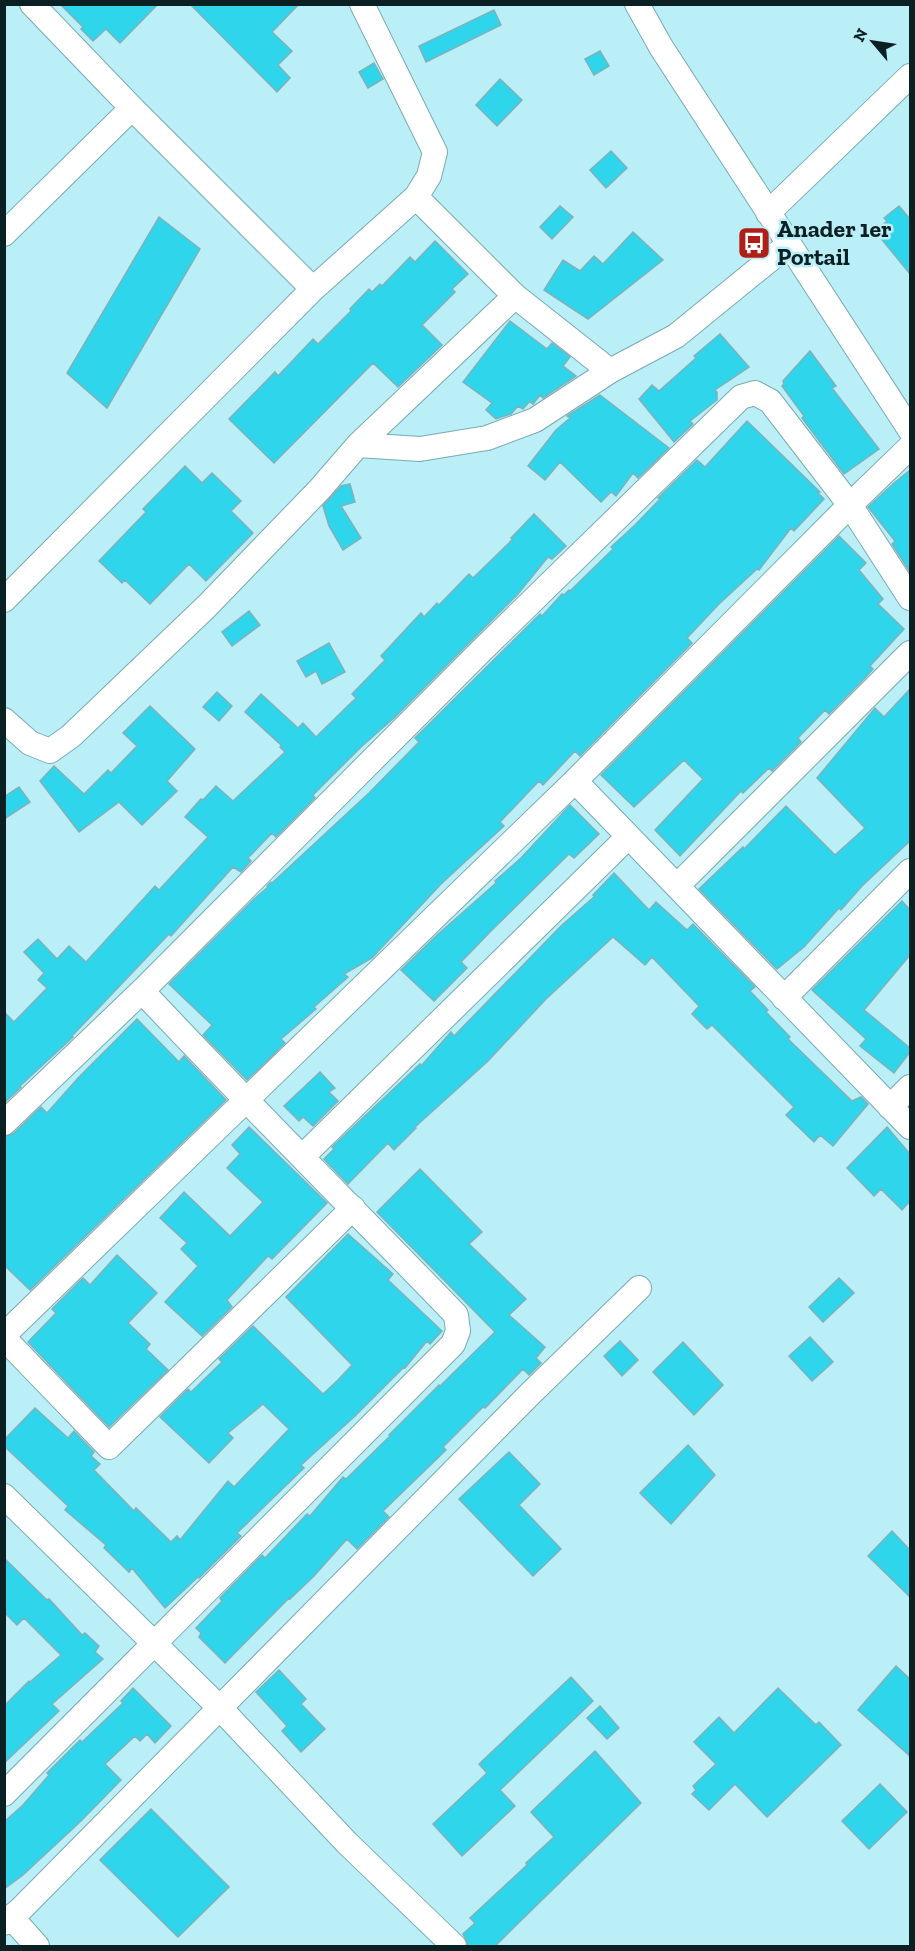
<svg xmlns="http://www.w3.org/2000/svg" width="915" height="1951" viewBox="0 0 915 1951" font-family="'Zilla Slab',serif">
	<rect width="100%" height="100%" fill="#baeff7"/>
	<!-- building -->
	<path fill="#2fd5eb" stroke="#7eb1b9" stroke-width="1.5" d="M 60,4 L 158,4 L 120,43 L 106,29 L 93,41 L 81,29 L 83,27 Z
		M 190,4 L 299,4 L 272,32 L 292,51 L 278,65 L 290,78 L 277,92 Z
		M 494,10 L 501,25 L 426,62 L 419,46 Z
		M 600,51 L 609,66 L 594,75 L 585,59 Z
		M 374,63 L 383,79 L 368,88 L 359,72 Z
		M 500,79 L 522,100 L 497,126 L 476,105 Z
		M 611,151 L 627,168 L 606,188 L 590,170 Z
		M 560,206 L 573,217 L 552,239 L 540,227 Z
		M 899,206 L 910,219 L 910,274 L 875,231 L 887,221 L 884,218 Z
		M 159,217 L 200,249 L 107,408 L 67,373 Z
		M 633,232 L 663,260 L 588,319 L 544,290 L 563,260 L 580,271 L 594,256 L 603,264 Z
		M 435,241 L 468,274 L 452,289 L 455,292 L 422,325 L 442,345 L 398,387 L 373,363 L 274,463 L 229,419 L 275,372 L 278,376 L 313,339 L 318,344 L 351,311 L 350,309 L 369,289 L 372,292 L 380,284 L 382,286 L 410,257 L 415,262 Z
		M 510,321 L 547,349 L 552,343 L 570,357 L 563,366 L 576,376 L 543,398 L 540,395 L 533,404 L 530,401 L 523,409 L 518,406 L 511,414 L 496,419 L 486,410 L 492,403 L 463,382 Z
		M 720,334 L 749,367 L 715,390 L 717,392 L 717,400 L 690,421 L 693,424 L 674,442 L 639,399 L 652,385 L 659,391 L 696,358 L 694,356 Z
		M 810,351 L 836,386 L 832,388 L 879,449 L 844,474 L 802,418 L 804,416 L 782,386 L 784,384 L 783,381 Z
		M 600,395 L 669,448 L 638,478 L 633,473 L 616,496 L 611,492 L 601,502 L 560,462 L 545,480 L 528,466 L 556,430 L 570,418 L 567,416 Z
		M 747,421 L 820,492 L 818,493 L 824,499 L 794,531 L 791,528 L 759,570 L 757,569 L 719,604 L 687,638 L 692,643 L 580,756 L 575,751 L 543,785 L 539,781 L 500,822 L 504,826 L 441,884 L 372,958 L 344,974 L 348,977 L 314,1007 L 316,1009 L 281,1039 L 285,1043 L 247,1080 L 203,1035 L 212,1025 L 169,984 L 254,899 L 268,887 L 267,886 L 271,882 L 272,883 L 369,793 L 419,742 L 415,738 L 540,614 L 542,616 L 562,594 L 564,595 L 569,590 L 570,591 L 613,549 L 611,547 L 635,525 L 660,499 L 658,498 L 697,460 L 705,467 Z
		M 185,466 L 202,483 L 212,473 L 241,501 L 231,511 L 253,533 L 206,581 L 189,564 L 150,604 L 125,580 L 122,583 L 99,561 L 146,512 L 143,509 Z
		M 910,470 L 910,572 L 892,544 L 895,541 L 868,507 L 894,483 Z
		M 350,484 L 355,502 L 341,506 L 361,538 L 343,550 L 329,526 L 323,506 L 341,486 Z
		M 534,514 L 566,546 L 552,559 L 548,557 L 518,594 L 394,718 L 361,747 L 313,795 L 315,798 L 276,837 L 272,833 L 248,858 L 251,861 L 241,872 L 233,867 L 171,936 L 169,934 L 72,1036 L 73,1037 L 20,1086 L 21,1087 L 4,1103 L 4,1012 L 14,1022 L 47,988 L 38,980 L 44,973 L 24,952 L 38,939 L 57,959 L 69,946 L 86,962 L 155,886 L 159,890 L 208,837 L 185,817 L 201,799 L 203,800 L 216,786 L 233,801 L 285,752 L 280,747 L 281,745 L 245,712 L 261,694 L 298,728 L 303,723 L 316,737 L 356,698 L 352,694 L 385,660 L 381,656 L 421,613 L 424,617 L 437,603 L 439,605 L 469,574 L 473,578 L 513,539 L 511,538 Z
		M 839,536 L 866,563 L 859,570 L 883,599 L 878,604 L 904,629 L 870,666 L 873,669 L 864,679 L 829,714 L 825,710 L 798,738 L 801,742 L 772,771 L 769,768 L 743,793 L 741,791 L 680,856 L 655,830 L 703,779 L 684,760 L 634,807 L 601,775 Z
		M 249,611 L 260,625 L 232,646 L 222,632 Z
		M 329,643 L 345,672 L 322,684 L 316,671 L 306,677 L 297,661 Z
		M 910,689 L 910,841 L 862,886 L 841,910 L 839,908 L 804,947 L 777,969 L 699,889 L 743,847 L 744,849 L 786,806 L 835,855 L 865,828 L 817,778 L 875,708 L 884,717 Z
		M 217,692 L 232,706 L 219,721 L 203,707 Z
		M 150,706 L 195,749 L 167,781 L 177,791 L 142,825 L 119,802 L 79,832 L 40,781 L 54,766 L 84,794 L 108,770 L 111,773 L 137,746 L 123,733 Z
		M 19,787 L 30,802 L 4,819 L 4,797 Z
		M 570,805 L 599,834 L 574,858 L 569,854 L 491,931 L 461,962 L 467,968 L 434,1001 L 401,970 L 436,936 L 496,883 L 495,881 L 521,858 Z
		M 614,873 L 649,910 L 656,902 L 687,930 L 693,924 L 755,987 L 750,991 L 768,1010 L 766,1012 L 790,1037 L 788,1039 L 852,1101 L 861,1097 L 868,1104 L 833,1146 L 820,1135 L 814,1142 L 786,1115 L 794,1107 L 712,1025 L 707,1029 L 692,1014 L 699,1006 L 652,957 L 645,965 L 613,937 L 546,999 L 487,1062 L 415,1127 L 416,1128 L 394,1150 L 388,1143 L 348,1184 L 324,1159 L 334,1149 L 332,1147 L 420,1064 L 421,1066 L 451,1032 L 454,1036 L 561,926 L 595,896 L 593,895 Z
		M 902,901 L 910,910 L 910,955 L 864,1010 L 910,1048 L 910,1052 L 894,1073 L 860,1046 L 866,1039 L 812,990 Z
		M 137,1019 L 179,1062 L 184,1056 L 226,1100 L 30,1290 L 4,1265 L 4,1137 L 14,1133 L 41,1107 L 47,1113 L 79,1077 Z
		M 320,1072 L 335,1088 L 329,1092 L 338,1101 L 313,1126 L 303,1117 L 299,1121 L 284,1106 Z
		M 249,1127 L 327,1203 L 272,1259 L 268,1256 L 227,1300 L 232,1307 L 202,1336 L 165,1302 L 198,1266 L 181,1249 L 187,1243 L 160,1218 L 184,1192 L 230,1236 L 263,1202 L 227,1168 L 240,1154 L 232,1145 Z
		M 887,1127 L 910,1154 L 910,1201 L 902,1210 L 881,1189 L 874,1196 L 847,1168 Z
		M 420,1169 L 482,1232 L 469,1244 L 526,1299 L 509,1315 L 545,1347 L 536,1358 L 541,1363 L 529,1375 L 523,1369 L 485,1408 L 483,1407 L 443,1447 L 446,1450 L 383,1511 L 389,1517 L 357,1549 L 347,1539 L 314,1576 L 290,1599 L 289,1598 L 225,1663 L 199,1637 L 201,1633 L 196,1628 L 222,1601 L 220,1598 L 262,1555 L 265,1558 L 307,1514 L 310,1516 L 343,1477 L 346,1479 L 390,1436 L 389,1435 L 439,1385 L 440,1386 L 495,1332 L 377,1212 Z
		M 348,1234 L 393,1274 L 388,1280 L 442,1331 L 430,1344 L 427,1341 L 405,1368 L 404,1367 L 354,1417 L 301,1465 L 304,1468 L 237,1533 L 241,1536 L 199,1578 L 198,1577 L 165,1608 L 132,1568 L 129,1572 L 104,1548 L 106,1545 L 65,1510 L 68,1506 L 4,1446 L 4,1440 L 35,1408 L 68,1438 L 74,1431 L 94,1452 L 91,1456 L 100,1464 L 94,1470 L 134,1511 L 136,1508 L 171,1542 L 177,1536 L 180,1540 L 228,1481 L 234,1487 L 289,1429 L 263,1404 L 228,1433 L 233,1438 L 209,1463 L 160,1417 L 188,1389 L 191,1392 L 222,1362 L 219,1359 L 253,1326 L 323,1394 L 338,1380 L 352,1365 L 286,1297 Z
		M 117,1255 L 157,1293 L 128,1323 L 150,1344 L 146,1349 L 168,1370 L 109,1427 L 28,1342 L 56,1313 L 52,1309 L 83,1278 L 90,1285 Z
		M 839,1278 L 854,1293 L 823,1322 L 809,1307 Z
		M 810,1337 L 833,1362 L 812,1381 L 789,1356 Z
		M 620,1341 L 638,1360 L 622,1376 L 604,1356 Z
		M 683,1342 L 723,1385 L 694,1415 L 653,1372 Z
		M 688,1445 L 715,1475 L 671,1524 L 640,1493 Z
		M 509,1452 L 540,1484 L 519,1505 L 561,1549 L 533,1576 L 459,1499 Z
		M 892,1531 L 910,1550 L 910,1597 L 868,1556 Z
		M 4,1558 L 47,1600 L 49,1599 L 82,1635 L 85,1633 L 99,1646 L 95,1652 L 103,1659 L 52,1704 L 59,1711 L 4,1763 L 4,1706 L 29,1681 L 30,1682 L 61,1655 L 24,1618 L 17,1625 L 4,1612 Z
		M 896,1666 L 910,1679 L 910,1756 L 858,1710 Z
		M 279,1670 L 306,1699 L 301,1704 L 325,1729 L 301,1752 L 282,1731 L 287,1726 L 256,1692 Z
		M 571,1677 L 593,1701 L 500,1790 L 515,1806 L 462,1856 L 433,1824 L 487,1773 L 479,1764 Z
		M 133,1688 L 171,1726 L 155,1743 L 147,1734 L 140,1741 L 135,1736 L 105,1764 L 121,1780 L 81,1821 L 23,1875 L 4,1889 L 4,1822 L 23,1805 L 49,1775 L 47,1773 L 80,1740 L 82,1742 L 123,1703 L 121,1701 Z
		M 778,1688 L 816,1725 L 819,1722 L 841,1745 L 767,1817 L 735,1784 L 709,1810 L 692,1794 L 696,1790 L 693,1786 L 716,1764 L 694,1742 L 719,1717 L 734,1733 Z
		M 600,1706 L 619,1728 L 607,1739 L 587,1718 Z
		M 595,1751 L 641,1803 L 494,1947 L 468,1947 L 467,1942 L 463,1934 L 475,1923 L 470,1918 L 527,1865 L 526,1863 L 554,1837 L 531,1812 Z
		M 880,1784 L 907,1812 L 869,1849 L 842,1821 Z
		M 151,1809 L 229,1887 L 178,1937 L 100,1860 Z"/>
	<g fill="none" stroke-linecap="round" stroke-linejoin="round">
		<!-- minor casing -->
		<g stroke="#78abb3" stroke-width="26">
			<path id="minor" d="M 32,4 L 132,108 L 313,289
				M 637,4 L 661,47 L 910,430
				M 416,197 L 515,296 L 610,371
				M 768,213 L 910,76
				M 4,234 L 132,108
				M 358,445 L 420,449 L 487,438 L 535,420 L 610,371 L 676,336 L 789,244
				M 4,600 L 313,289 L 416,197 L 429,176 L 435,152 L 362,4
				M 4,720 L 30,743 L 50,751 L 71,736 L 207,606 L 319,490 L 358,445 L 515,296
				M 575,781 L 910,1127
				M 677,886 L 910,653
				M 784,998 L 910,871
				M 890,1107 L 910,1087
				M 4,1123 L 142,991 L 481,651 L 741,397 L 755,393 L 770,401 L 850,505 L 910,598
				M 302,1157 L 628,837
				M 4,1335 L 575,781 L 850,505 L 910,447
				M 4,1338 L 109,1447 L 353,1208
				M 4,1496 L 220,1708 L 347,1843 L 454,1946
				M 4,1794 L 453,1344 L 458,1331 L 456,1315 C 352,1207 245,1101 142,991
				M 11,1917 L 37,1946
				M 4,1923 L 21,1909 L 530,1394 L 639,1288"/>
		</g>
		<!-- minor -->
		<use href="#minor" stroke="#fff" stroke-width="24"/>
	</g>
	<!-- icons -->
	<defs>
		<g id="bus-square" transform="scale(1.725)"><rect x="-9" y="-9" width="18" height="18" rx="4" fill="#af1f18" stroke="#baeff7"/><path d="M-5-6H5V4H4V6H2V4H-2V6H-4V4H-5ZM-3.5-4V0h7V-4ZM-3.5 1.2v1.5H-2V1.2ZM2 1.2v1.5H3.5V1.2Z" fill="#fff"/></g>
	</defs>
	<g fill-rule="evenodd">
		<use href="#bus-square" x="754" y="243"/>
	</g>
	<g text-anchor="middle" stroke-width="5" stroke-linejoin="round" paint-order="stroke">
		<!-- poi labels -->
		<g font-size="24" font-weight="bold" fill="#0b2023" stroke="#baeff7" text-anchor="start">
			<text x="777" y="237">Anader 1er<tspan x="777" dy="28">Portail</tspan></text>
		</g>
	</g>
	<!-- border -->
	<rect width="915" height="1951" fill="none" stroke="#0b2023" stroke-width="12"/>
	<!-- north arrow -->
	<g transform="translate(873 42) rotate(299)" stroke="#baeff7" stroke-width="4.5" paint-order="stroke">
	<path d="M0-4.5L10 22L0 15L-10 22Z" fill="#0b2023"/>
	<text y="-9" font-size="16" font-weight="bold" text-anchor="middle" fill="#0b2023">N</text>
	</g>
</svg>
